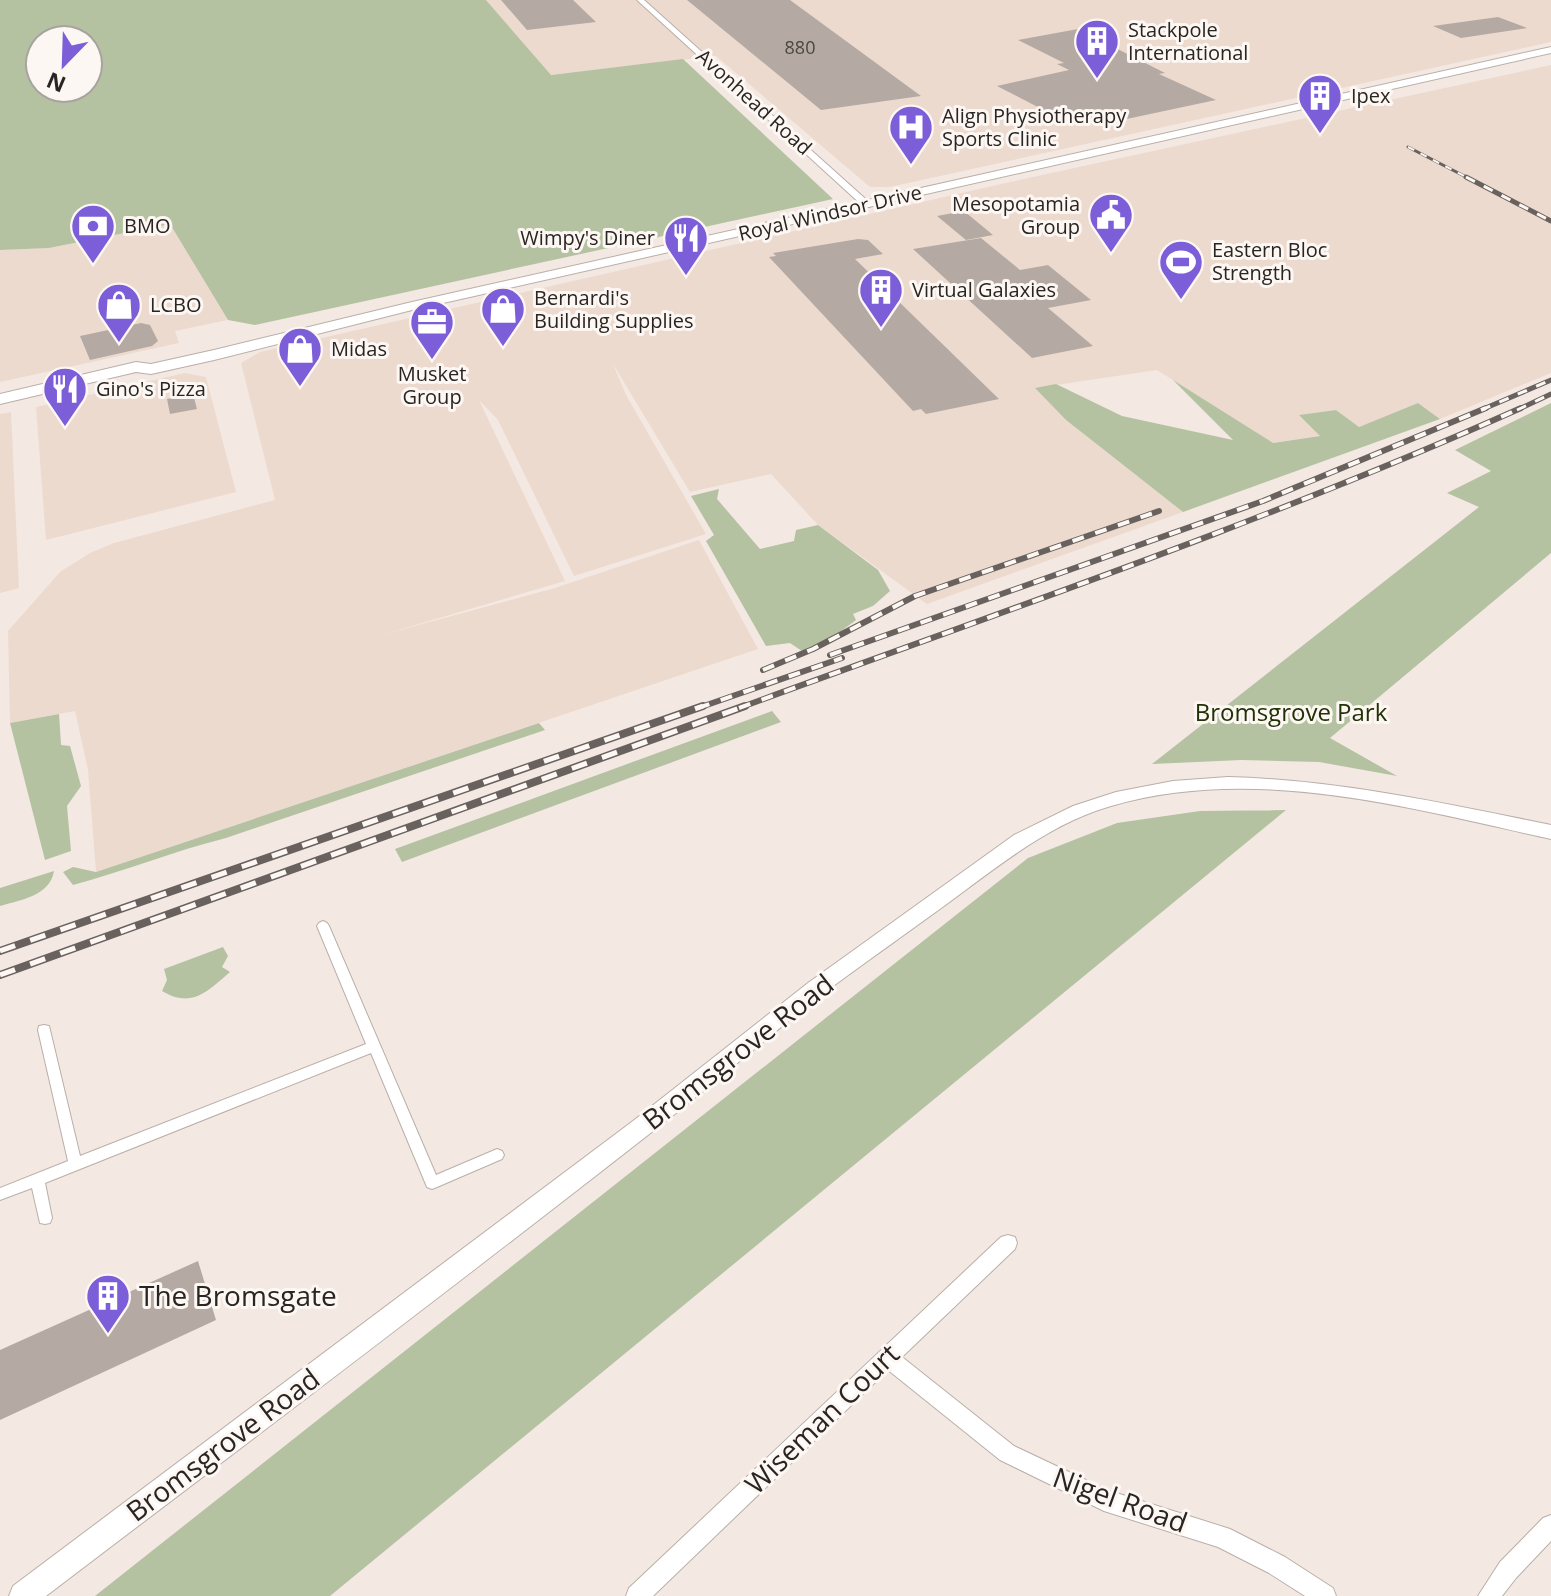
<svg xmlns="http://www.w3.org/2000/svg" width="1551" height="1596" viewBox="0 0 1551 1596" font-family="'Open Sans',sans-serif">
	<rect width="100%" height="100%" fill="#f4e8e2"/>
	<!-- built -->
	<path fill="#eddacf" d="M 486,0 L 1551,0 L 1551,42 L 890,187 L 870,187 L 716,56 L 550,75 Z
		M 1551,65 L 1551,373 L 1440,419 L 1418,403 L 1359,427 L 1336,410 L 1300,415 L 1320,436 L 1272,443 L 1157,370 L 1036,388 L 1066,420 L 1183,512 L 927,604 L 818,525 L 771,474 L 690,492 L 613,364 L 626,395 L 706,534 L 574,576 L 498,420 L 479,400 L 565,581 L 385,634 L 555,588 L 699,540 L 758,649 L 96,872 L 88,770 L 75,711 L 10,723 L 8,631 L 60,572 L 90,553 L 114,543 L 275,500 L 241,363 L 260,352 L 1019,180 Z
		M 170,224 L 228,320 L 175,331 L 179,343 L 0,382 L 0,250 L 49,248 Z
		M 185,373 L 206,377 L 236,492 L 46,540 L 36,407 Z
		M 11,412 L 19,588 L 0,593 L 0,414 Z"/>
	<!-- green -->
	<path fill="#b4c2a2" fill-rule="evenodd" d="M 0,0 L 486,0 L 551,75 L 683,59 L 833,199 L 255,325 L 228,320 L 170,224 L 49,248 L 0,250 ZM 40,40 L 88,40 L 88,88 L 40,88 Z
		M 1173,380 L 1273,443 L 1320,436 L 1299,415 L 1336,410 L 1359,427 L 1418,403 L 1440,419 L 1183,512 L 1066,420 L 1035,388 L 1056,384 L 1122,416 L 1233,440 Z
		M 1551,403 L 1551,553 L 1330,738 L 1397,776 L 1319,762 L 1241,760 L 1152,764 L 1479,507 L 1447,493 L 1491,471 L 1455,450 Z
		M 719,489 L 717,499 L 760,549 L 794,541 L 796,530 L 818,525 L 878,570 L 890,591 L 873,606 L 853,614 L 856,620 L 821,646 L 802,651 L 790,643 L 766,646 L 706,541 L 714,535 L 691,496 Z
		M 772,711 L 781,722 L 402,862 L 395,849 Z
		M 59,714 L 61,745 L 70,746 L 81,786 L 67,806 L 71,851 L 45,860 L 10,723 Z
		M 539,723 L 545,730 L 226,838 C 174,851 125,871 73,885 L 63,872 L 73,867 L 96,872 Z
		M 1286,810 L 330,1596 L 95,1596 L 1028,858 L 1117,823 L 1200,811 Z
		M 54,871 C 50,896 20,900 0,906 L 0,888 Z
		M 223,947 L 228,956 L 222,967 L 230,972 C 208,991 192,1009 162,991 L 167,980 L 164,969 Z"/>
	<!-- building -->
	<path fill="#b4aaa3" d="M 501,0 L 573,0 L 596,22 L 527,30 Z
		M 687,0 L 790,0 L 921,96 L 821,110 Z
		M 1498,17 L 1527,28 L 1461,38 L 1433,26 Z
		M 1078,29 L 1165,73 L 1159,74 L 1216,100 L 1122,120 L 1113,117 L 1080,124 L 1067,118 L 1061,119 L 997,86 L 1069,70 L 1057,64 L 1064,63 L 1018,40 Z
		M 964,211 L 993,235 L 966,240 L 937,216 Z
		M 981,238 L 1020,270 L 1048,265 L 1091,300 L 1048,308 L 1093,346 L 1032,358 L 913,249 Z
		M 858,239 L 868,240 L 883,254 L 855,259 L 999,399 L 926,414 L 921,409 L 913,411 L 769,257 L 776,256 L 773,253 Z
		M 141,323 L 150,325 L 158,341 L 152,346 L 90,360 L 80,336 Z
		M 193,394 L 197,409 L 170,414 L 167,399 Z
		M 198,1261 L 216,1320 L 0,1420 L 0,1350 Z"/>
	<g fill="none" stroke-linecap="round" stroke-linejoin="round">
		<!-- pedestrian casing -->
		<g stroke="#b9afa8" stroke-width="2">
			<path id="pedestrian" d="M 323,921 L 327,923 L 329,926 L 436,1175 L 497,1149 L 502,1151 L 504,1155 L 502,1159 L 437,1187 L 432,1189 L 427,1187 L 371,1053 L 45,1183 L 52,1218 L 50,1223 L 45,1224 L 40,1223 L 32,1188 L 0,1200 L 0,1188 L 68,1161 L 38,1030 L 39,1026 L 44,1025 L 49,1026 L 50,1030 L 80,1156 L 366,1044 L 317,926 L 319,923 Z"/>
		</g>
		<!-- minor casing -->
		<g stroke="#b9afa8" stroke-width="2">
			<path id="minor" d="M 637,0 L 644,0 L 870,203 L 870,207 L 864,207 Z
				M 1008,1235 L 1015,1237 L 1017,1243 L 1015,1249 L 902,1357 L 1014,1446 L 1107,1490 L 1230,1529 L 1285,1557 L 1333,1588 L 1336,1596 L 1305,1596 L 1269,1573 L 1218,1547 L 1104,1511 L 1000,1460 L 888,1370 L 653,1596 L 626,1596 L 629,1588 L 1001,1237 Z
				M 1551,1515 L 1551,1541 L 1516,1578 L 1502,1596 L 1478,1596 L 1500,1562 L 1543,1518 Z"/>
		</g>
		<!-- tertiary casing -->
		<g stroke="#b9afa8" stroke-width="2">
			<path id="tertiary" d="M 1228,777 C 1338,780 1443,803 1551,825 L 1551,839 C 1410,808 1255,764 1111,806 C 1048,824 996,868 944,906 C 903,936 861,965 821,995 C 763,1041 706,1090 648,1135 C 449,1291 247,1443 46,1596 L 9,1596 L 13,1586 L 633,1121 L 808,983 L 1014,835 L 1073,806 L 1116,792 L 1173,781 Z"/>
		</g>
		<!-- primary casing -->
		<g stroke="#b9afa8" stroke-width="2">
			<path id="primary" d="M 1551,47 L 1551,53 L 412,310 L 214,360 L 151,374 L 136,372 L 0,404 L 0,394 L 136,362 L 151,364 L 214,350 L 412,302 Z"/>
		</g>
		<!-- pedestrian -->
		<use href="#pedestrian" fill="#fff" fill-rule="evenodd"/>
		<!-- minor -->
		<use href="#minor" fill="#fff" fill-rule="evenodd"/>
		<!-- tertiary -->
		<use href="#tertiary" fill="#fff" fill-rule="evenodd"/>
		<!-- primary -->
		<use href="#primary" fill="#fff" fill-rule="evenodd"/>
		<!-- rail-far3 casing -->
		<g stroke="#68615d" stroke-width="3">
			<path id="rail-far3" d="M 1408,147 L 1470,179"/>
		</g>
		<!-- rail-far2 casing -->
		<g stroke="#68615d" stroke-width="5">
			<path id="rail-far2" d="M 1466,177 L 1551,221
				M 1481,410 L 1551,380
				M 1517,410 L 1551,394"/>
		</g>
		<!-- rail-far1 casing -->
		<g stroke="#68615d" stroke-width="6">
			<path id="rail-far1" d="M 830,655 L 1263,501 L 1486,408
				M 763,670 L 813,649 L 915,596 L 1159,511
				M 698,708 L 842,658
				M 739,708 C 1001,612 1266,522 1521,408"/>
		</g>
		<!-- rail casing -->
		<g stroke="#68615d" stroke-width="8">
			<path id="rail" d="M 0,951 L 703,706
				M 0,975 L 745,706"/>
		</g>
		<!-- rail-far3 -->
		<use href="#rail-far3" stroke="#fdf7f3" stroke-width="2" stroke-dasharray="7" stroke-linecap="butt"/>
		<!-- rail-far2 -->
		<use href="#rail-far2" stroke="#fdf7f3" stroke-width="3" stroke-dasharray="10" stroke-linecap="butt"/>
		<!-- rail-far1 -->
		<use href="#rail-far1" stroke="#fdf7f3" stroke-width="4" stroke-dasharray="12" stroke-linecap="butt"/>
		<!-- rail -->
		<use href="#rail" stroke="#fdf7f3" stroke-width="5" stroke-dasharray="16" stroke-linecap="butt"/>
	</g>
	<!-- icons -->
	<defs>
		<g id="building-pin" transform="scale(2.3)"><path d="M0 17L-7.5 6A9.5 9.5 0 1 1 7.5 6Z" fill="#7b5ed8" stroke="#fdf7f3"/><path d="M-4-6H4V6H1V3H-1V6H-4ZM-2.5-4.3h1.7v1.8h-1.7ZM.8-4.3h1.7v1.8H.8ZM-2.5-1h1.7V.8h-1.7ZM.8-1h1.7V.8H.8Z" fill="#fff"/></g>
		<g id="hospital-pin" transform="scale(2.3)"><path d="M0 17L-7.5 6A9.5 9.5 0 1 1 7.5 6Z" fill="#7b5ed8" stroke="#fdf7f3"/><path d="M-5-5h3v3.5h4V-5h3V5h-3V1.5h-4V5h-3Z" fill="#fff"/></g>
		<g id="civic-pin" transform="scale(2.3)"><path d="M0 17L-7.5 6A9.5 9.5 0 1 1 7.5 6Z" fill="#7b5ed8" stroke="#fdf7f3"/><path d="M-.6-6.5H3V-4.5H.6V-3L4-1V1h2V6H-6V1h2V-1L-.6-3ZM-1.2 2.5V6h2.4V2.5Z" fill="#fff"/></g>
		<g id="bank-pin" transform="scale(2.3)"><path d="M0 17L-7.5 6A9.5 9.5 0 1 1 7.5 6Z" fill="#7b5ed8" stroke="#fdf7f3"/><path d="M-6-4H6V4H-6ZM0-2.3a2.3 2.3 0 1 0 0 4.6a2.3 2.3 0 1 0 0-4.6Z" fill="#fff"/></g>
		<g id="restaurant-pin" transform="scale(2.3)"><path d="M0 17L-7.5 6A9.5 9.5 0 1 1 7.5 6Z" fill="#7b5ed8" stroke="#fdf7f3"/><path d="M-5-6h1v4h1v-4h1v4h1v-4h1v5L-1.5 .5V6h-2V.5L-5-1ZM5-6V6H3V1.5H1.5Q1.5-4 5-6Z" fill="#fff"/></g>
		<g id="stadium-pin" transform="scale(2.3)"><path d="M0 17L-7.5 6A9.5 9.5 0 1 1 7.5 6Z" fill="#7b5ed8" stroke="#fdf7f3"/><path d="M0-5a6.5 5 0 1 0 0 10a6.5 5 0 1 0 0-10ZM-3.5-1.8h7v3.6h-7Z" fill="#fff"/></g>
		<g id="shop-pin" transform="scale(2.3)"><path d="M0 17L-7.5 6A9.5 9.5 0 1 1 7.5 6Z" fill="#7b5ed8" stroke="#fdf7f3"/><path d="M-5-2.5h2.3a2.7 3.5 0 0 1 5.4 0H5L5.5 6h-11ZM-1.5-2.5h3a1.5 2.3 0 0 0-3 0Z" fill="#fff"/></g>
		<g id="office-pin" transform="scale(2.3)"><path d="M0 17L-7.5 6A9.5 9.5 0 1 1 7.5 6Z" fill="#7b5ed8" stroke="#fdf7f3"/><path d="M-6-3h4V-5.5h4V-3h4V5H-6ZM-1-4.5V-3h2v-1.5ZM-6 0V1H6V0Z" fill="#fff"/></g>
	</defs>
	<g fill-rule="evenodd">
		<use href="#building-pin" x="1097" y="41"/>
		<use href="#building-pin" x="1320" y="96"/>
		<use href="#hospital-pin" x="911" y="127"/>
		<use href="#civic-pin" x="1111" y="215"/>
		<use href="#bank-pin" x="93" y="226"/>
		<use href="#restaurant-pin" x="686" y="238"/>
		<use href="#stadium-pin" x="1181" y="262"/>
		<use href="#building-pin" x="881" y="290"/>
		<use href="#shop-pin" x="119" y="305"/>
		<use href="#shop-pin" x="503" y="309"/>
		<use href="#office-pin" x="432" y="322"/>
		<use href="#shop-pin" x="300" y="349"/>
		<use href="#restaurant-pin" x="65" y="389"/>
		<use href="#building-pin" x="108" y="1296"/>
	</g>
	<g text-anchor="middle" stroke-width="6" stroke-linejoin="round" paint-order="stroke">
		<!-- far-number labels -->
		<g font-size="18" fill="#4c4642">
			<text x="800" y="54">880</text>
		</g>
		<!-- far-poi labels -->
		<g font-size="20" fill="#292522" stroke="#fdf7f3" text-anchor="start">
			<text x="1128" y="37">Stackpole<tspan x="1128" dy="23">International</tspan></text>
			<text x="1351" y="103">Ipex</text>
			<text x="942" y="123">Align Physiotherapy<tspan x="942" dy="23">Sports Clinic</tspan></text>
			<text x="1080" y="211" text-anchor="end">Mesopotamia<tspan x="1080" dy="23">Group</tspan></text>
			<text x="124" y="233">BMO</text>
			<text x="655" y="245" text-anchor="end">Wimpy's Diner</text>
			<text x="1212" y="257">Eastern Bloc<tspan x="1212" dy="23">Strength</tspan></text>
			<text x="912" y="297">Virtual Galaxies</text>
			<text x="534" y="305">Bernardi's<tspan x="534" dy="23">Building Supplies</tspan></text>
			<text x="150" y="312">LCBO</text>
			<text x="331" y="356">Midas</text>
			<text x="432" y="381" text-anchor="middle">Musket<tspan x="432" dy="23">Group</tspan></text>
			<text x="96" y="396">Gino's Pizza</text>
		</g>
		<!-- far-street labels -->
		<g font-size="20" fill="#292522" stroke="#fdf7f3">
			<text transform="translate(754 102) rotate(42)" y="7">Avonhead Road</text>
			<text transform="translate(830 213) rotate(-13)" y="7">Royal Windsor Drive</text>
		</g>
		<!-- park labels -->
		<g font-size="24" fill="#233206" stroke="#fdf7f3">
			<text x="1291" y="721">Bromsgrove Park</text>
		</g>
		<!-- near-street labels -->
		<g font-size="28" fill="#292522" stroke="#fdf7f3">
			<text transform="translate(738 1052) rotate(-38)" y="10">Bromsgrove Road</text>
			<text transform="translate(822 1419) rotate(-44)" y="10">Wiseman Court</text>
			<text transform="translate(223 1445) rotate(-37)" y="10">Bromsgrove Road</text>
			<text transform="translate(1120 1500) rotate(20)" y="10">Nigel Road</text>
		</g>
		<!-- near-poi labels -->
		<g font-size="28" fill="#292522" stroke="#fdf7f3" text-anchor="start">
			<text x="139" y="1306">The Bromsgate</text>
		</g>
	</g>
	<!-- north arrow -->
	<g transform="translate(64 64) rotate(203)"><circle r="38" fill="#fdf7f3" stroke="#a8a39f" stroke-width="2"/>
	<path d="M0-6L14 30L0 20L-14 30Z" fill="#7b5ed8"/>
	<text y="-12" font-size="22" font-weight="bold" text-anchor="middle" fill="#292522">N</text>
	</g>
</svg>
